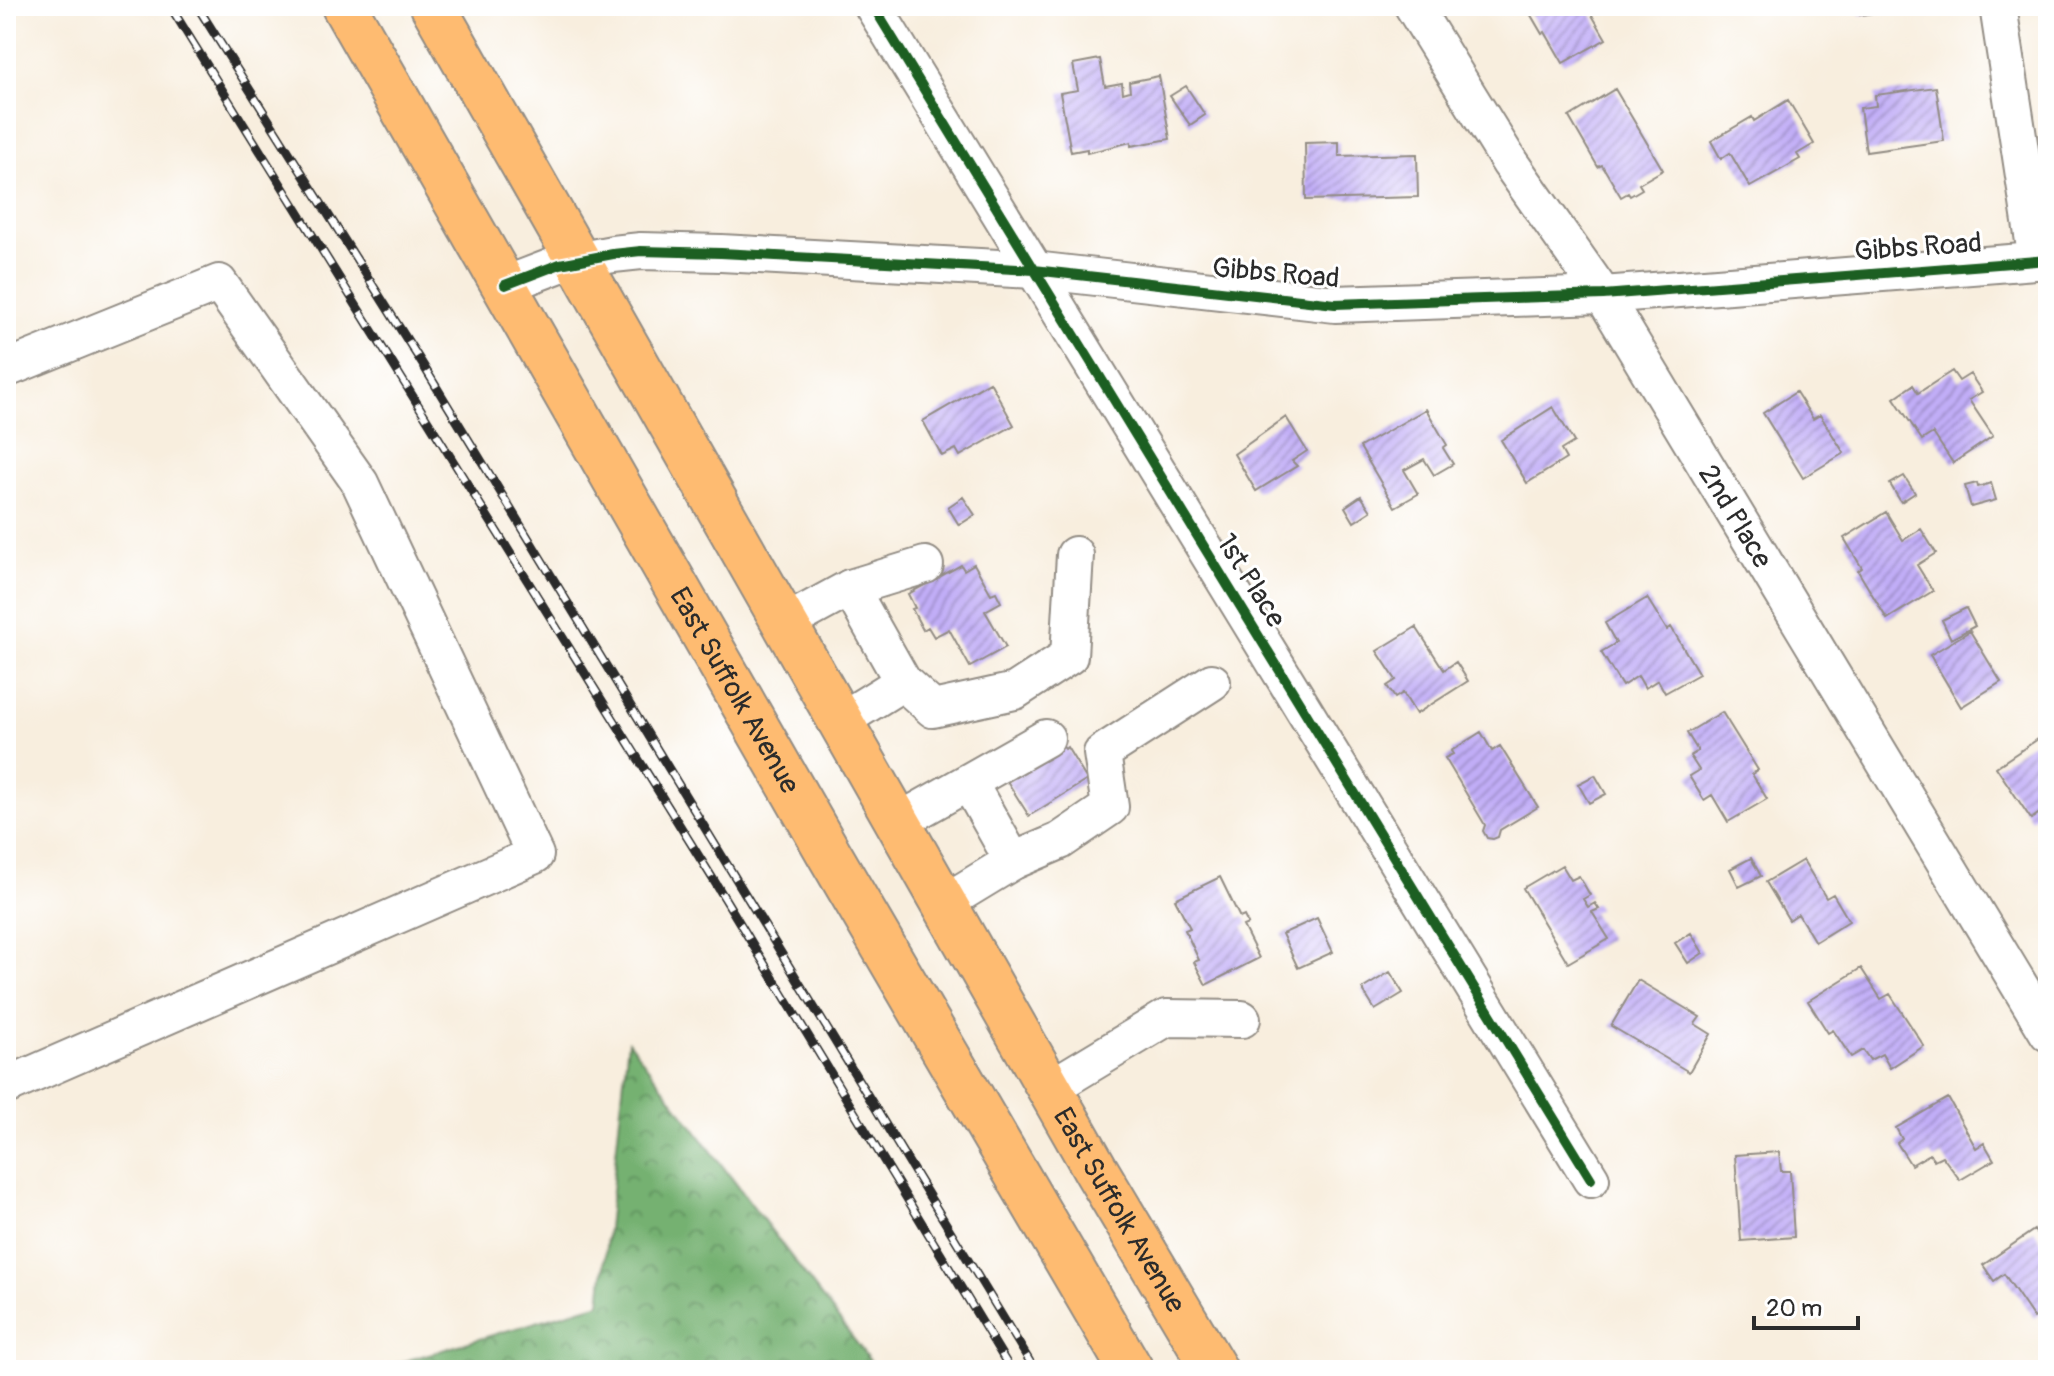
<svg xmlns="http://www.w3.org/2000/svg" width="2054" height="1376" viewBox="0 0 2054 1376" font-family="Pangolin,sans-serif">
	<defs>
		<pattern id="forest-crowns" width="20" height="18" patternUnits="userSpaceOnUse" patternTransform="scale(2)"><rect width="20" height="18" fill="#74b171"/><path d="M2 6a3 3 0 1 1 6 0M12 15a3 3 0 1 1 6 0" fill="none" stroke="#5f905d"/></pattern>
		<pattern id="building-hatch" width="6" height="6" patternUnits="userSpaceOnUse" patternTransform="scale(2)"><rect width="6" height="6" fill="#c1adf7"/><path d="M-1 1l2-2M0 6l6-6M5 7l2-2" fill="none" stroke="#9d8dc8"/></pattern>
	</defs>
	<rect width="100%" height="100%" fill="#fff"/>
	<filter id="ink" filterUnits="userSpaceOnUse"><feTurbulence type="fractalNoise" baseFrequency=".0125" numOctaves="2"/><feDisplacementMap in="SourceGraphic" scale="16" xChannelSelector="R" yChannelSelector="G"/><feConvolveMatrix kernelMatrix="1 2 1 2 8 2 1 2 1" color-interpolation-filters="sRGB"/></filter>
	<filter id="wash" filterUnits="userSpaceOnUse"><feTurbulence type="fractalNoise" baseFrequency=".006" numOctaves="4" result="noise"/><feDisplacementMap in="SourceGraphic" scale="32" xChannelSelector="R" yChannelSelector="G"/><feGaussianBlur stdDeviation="1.8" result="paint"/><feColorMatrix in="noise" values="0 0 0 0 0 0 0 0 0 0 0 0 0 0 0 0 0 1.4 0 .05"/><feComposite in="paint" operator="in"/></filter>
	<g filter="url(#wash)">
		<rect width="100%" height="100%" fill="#f8eede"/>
		<!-- forest -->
		<path fill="url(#forest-crowns)" stroke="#506e4e" stroke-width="2" d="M 628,1041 L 877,1370 L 375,1370 L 600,1303 Z"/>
		<g id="blocks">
			<!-- building -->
			<path fill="url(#building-hatch)" d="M 1535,6 L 1595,6 L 1589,10 L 1606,39 L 1563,63 L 1545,32 L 1542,34 L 1528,10 Z
				M 1858,6 L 1902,6 L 1902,8 L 1860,15 Z
				M 1100,59 L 1105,86 L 1122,83 L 1123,93 L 1130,91 L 1129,82 L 1159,76 L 1170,139 L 1131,146 L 1131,142 L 1087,153 L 1087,149 L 1071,152 L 1060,93 L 1078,90 L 1073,64 Z
				M 1186,86 L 1205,115 L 1190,125 L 1170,96 Z
				M 1936,87 L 1944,141 L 1866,152 L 1860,108 L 1876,106 L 1875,95 Z
				M 1615,89 L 1663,170 L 1639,184 L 1642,189 L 1630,196 L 1628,193 L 1621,197 L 1602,165 L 1598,167 L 1569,117 Z
				M 1788,100 L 1814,144 L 1797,154 L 1800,159 L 1750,187 L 1730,153 L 1721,159 L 1711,141 L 1752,117 L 1754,121 Z
				M 1339,142 L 1339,156 L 1417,154 L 1418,197 L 1306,200 L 1305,143 Z
				M 1952,371 L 1959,381 L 1970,374 L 1982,392 L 1969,400 L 1993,436 L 1953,463 L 1933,433 L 1922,440 L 1894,398 L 1913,385 L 1918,393 Z
				M 990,382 L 1014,425 L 960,456 L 956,449 L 942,456 L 923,421 Z
				M 1796,392 L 1813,419 L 1820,415 L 1844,453 L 1803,478 L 1763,413 Z
				M 1553,407 L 1574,442 L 1561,450 L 1566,459 L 1527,483 L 1501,440 Z
				M 1426,409 L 1447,445 L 1443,448 L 1453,464 L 1434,475 L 1424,459 L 1404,470 L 1418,494 L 1395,507 L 1360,447 Z
				M 1286,417 L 1307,451 L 1292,461 L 1297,466 L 1256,491 L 1234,454 Z
				M 1904,476 L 1915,493 L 1901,502 L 1890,484 Z
				M 1977,483 L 1978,487 L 1991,483 L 1996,500 L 1971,507 L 1965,486 Z
				M 1361,496 L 1371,511 L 1354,522 L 1345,507 Z
				M 963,497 L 975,515 L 959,525 L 948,507 Z
				M 1886,512 L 1903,540 L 1921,529 L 1936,553 L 1917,565 L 1933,591 L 1887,619 L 1858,571 L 1862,568 L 1844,538 Z
				M 974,564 L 991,594 L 996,592 L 1001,602 L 985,611 L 1006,647 L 970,667 L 949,629 L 934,637 L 928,627 L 923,630 L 912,609 L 915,608 L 908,594 L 961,565 L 964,570 Z
				M 1647,598 L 1667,630 L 1671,627 L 1699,674 L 1665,693 L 1658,680 L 1645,688 L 1638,676 L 1622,686 L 1601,652 L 1616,643 L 1605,623 Z
				M 1966,608 L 1975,626 L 1951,639 L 1942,620 Z
				M 1416,627 L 1444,670 L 1456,662 L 1468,681 L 1416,714 L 1403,693 L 1395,698 L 1387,686 L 1396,680 L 1377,651 Z
				M 1970,631 L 2001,682 L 1961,707 L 1930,655 Z
				M 1722,712 L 1758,770 L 1752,774 L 1767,799 L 1728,822 L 1712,795 L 1704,800 L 1689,776 L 1699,770 L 1690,756 L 1698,751 L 1687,733 Z
				M 1481,732 L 1492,751 L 1500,746 L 1538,807 L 1500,830 L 1498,837 L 1493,839 L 1487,838 L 1483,831 L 1485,825 L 1445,758 L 1453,754 L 1451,751 Z
				M 2041,737 L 2048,747 L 2043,754 L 2048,762 L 2048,807 L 2031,819 L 1996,767 Z
				M 1061,744 L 1065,749 L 1067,747 L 1087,780 L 1029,816 L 1007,781 L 1013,778 L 1011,774 Z
				M 1595,775 L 1606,794 L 1589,803 L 1578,784 Z
				M 1751,858 L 1761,876 L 1739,887 L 1730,869 Z
				M 1803,860 L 1826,898 L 1833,894 L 1849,921 L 1815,942 L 1798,914 L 1789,920 L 1766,882 Z
				M 1562,865 L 1571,880 L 1579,876 L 1590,895 L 1583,899 L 1588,907 L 1595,903 L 1599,909 L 1592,912 L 1609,939 L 1568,963 L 1523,888 Z
				M 1220,877 L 1240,918 L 1244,916 L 1248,924 L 1243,926 L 1259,958 L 1206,985 L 1194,962 L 1199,960 L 1185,930 L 1190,928 L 1175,899 Z
				M 1317,918 L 1333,952 L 1298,968 L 1282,934 Z
				M 1691,933 L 1703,953 L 1688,963 L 1675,943 Z
				M 1861,968 L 1881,999 L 1890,994 L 1924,1046 L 1890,1068 L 1882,1054 L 1870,1060 L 1863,1050 L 1851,1057 L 1833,1030 L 1828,1033 L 1808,1001 Z
				M 1390,972 L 1403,993 L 1375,1010 L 1362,989 Z
				M 1638,980 L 1700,1017 L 1695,1024 L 1711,1034 L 1689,1072 L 1611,1026 Z
				M 1948,1098 L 1976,1148 L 1984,1143 L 1994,1160 L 1960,1180 L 1942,1156 L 1934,1160 L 1930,1154 L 1911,1165 L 1897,1143 L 1902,1139 L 1896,1128 Z
				M 1779,1152 L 1781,1171 L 1790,1171 L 1794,1237 L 1741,1241 L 1735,1155 Z
				M 2034,1230 L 2048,1251 L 2048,1309 L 2034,1318 L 2004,1274 L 1994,1281 L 1983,1265 Z"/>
		</g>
	</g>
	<g filter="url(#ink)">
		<use href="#blocks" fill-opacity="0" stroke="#928c84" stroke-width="2"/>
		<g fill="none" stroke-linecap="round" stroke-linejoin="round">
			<!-- minor casing -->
			<g stroke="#928c84" stroke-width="40">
				<g id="minor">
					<path d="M 873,6 L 1591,1179"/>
					<path id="s1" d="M 1413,6 L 1510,163 L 1603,295 L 2048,1033"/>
					<path d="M 1998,6 L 2037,261"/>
					<path d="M 505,285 L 560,264 L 613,254 L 641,251 L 721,253 L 1034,270 L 1335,304 L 1603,295 L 2048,260"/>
					<path d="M 6,369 L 219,283 L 360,483 L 535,855 L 6,1086"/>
					<path d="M 850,588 L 925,565"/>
					<path d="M 784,624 L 850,588 L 903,682 L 840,721"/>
					<path d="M 903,682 L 933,709 L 1015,691 L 1069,656 L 1075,555"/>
					<path d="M 969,783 L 1013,861"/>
					<path d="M 898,822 L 1046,738"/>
					<path d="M 944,903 L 1013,861 L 1060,841 L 1110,807 L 1102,753 L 1212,682"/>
					<path d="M 1050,1088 L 1166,1018 L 1242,1019"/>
				</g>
			</g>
			<!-- major casing -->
			<g stroke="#928c84" stroke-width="48">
				<g id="major">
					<path id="s2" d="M 344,6 L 831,857 L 1131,1370"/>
					<path id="s3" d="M 433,6 L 1097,1172 L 1215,1370"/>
				</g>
			</g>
			<!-- minor -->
			<use href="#minor" stroke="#fff" stroke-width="36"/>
			<!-- major -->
			<use href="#major" stroke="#febb71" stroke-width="44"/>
			<!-- rail casing -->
			<g stroke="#2b2b2b" stroke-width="9">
				<path id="rail" d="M 170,6 L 713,879 L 1011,1370
					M 197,6 L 423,365 L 1035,1370"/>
			</g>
			<!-- rail -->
			<use href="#rail" stroke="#fff" stroke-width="6" stroke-dasharray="18" stroke-linecap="butt"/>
			<!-- cycleway casing -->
			<g stroke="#fff" stroke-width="15">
				<path id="cycleway" d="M 873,6 L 1591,1179
					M 505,285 L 560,264 L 613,254 L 641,251 L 721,253 L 1034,270 L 1335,304 L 1603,295 L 2048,260"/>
			</g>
			<!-- cycleway -->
			<use href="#cycleway" stroke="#1b5e20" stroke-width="10"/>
		</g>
	</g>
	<g text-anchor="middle" stroke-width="6" stroke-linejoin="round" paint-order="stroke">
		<!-- street labels -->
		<g font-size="28" fill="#2b2b2b" stroke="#fff">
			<text transform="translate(1918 246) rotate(-4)" y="10">Gibbs Road</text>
			<text transform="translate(1276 272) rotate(5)" y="10">Gibbs Road</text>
			<text dy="10" stroke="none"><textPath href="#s1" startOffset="604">2nd Place</textPath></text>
			<text transform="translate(1252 580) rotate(58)" y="10">1st Place</text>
			<text dy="10" stroke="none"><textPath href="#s2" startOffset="788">East Suffolk Avenue</textPath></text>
			<text dy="10" stroke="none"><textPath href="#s3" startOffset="1386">East Suffolk Avenue</textPath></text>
		</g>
	</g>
	<!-- margin -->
	<rect width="2054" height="1376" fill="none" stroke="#fff" stroke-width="32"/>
	<!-- scale -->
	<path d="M1754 1316v12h104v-12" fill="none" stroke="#2b2b2b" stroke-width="4"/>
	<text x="1766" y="1316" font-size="24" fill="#2b2b2b" stroke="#ffffff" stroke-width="6" paint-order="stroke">20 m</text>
</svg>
